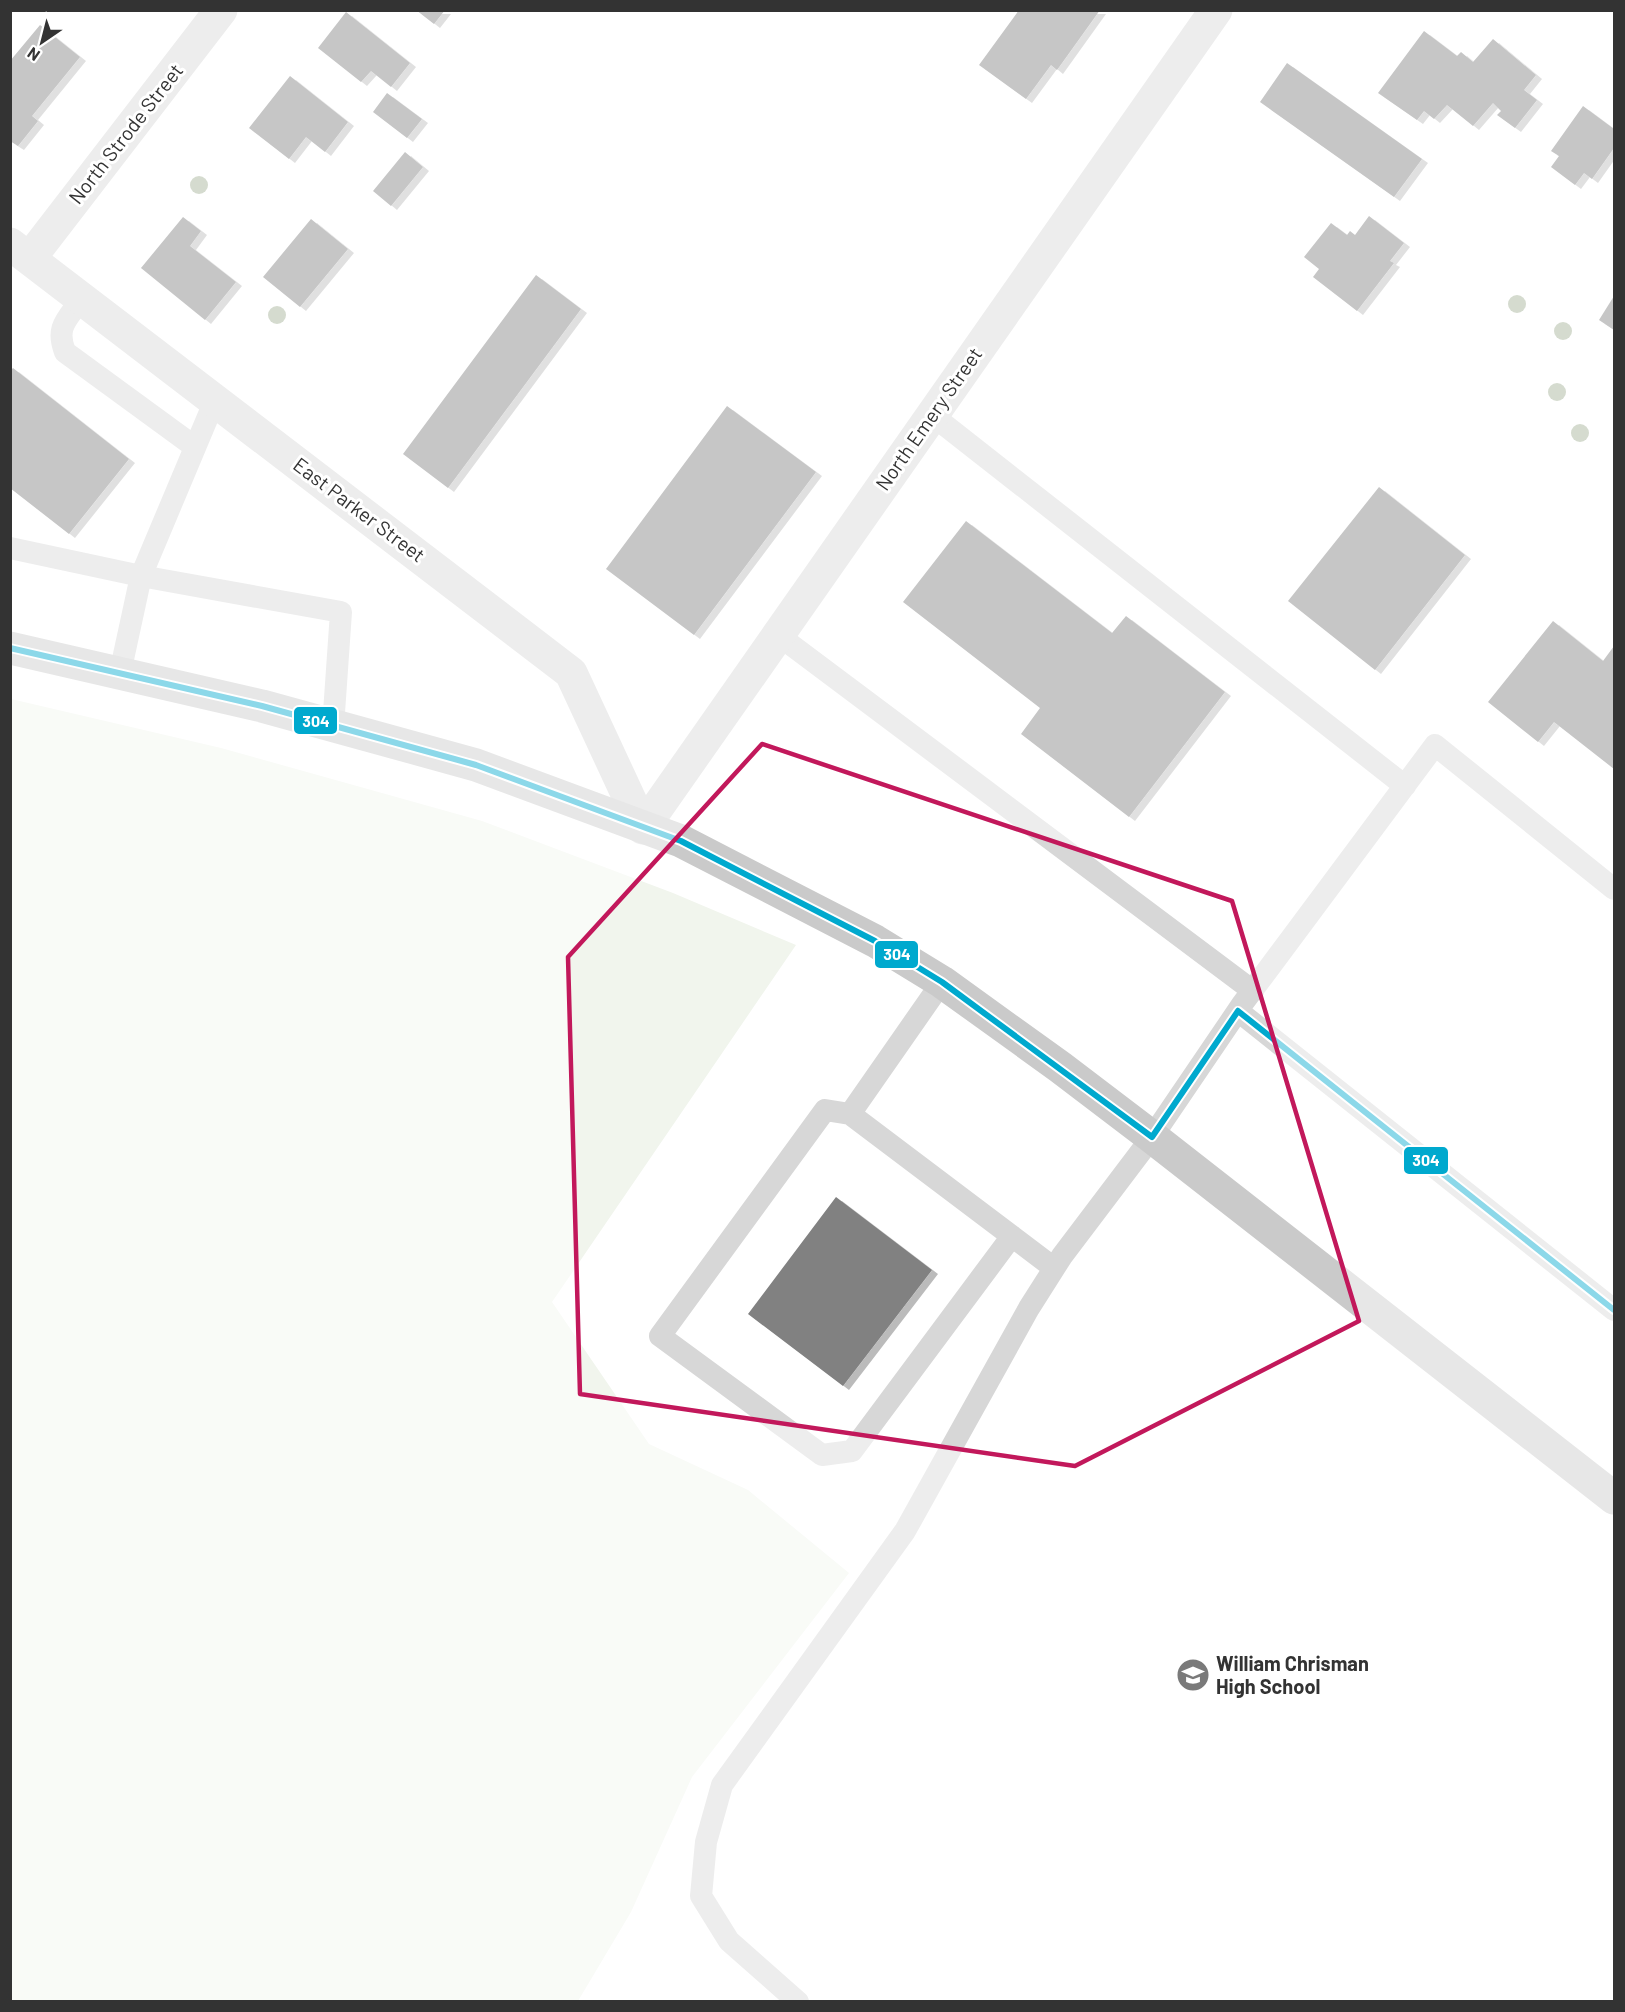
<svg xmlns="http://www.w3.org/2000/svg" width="1625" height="2012" viewBox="0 0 1625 2012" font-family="Barlow,sans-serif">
	<defs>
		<filter id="shadow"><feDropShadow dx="6" dy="4" stdDeviation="0" flood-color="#0004"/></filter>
	</defs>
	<rect width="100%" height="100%" fill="#fff"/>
	<!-- green -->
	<path fill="#f1f5ed" d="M 11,699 L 221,748 L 482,821 L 673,893 L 796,945 L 552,1302 L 649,1444 L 748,1490 L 849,1573 L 692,1777 L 631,1912 L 578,2001 L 11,2001 Z"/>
	<!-- building -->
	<path fill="#818181" filter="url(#shadow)" d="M 416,10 L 445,10 L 434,24 Z
		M 1019,10 L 1100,10 L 1057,70 L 1051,65 L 1026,99 L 979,65 Z
		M 346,12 L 410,63 L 391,87 L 371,71 L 361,82 L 318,48 Z
		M 40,25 L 80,57 L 32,116 L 38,121 L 18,146 L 10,141 L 10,61 Z
		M 1424,31 L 1457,56 L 1461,52 L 1473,62 L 1493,39 L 1536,75 L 1524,90 L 1537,100 L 1515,128 L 1497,115 L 1501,111 L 1493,103 L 1473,126 L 1447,105 L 1434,119 L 1424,111 L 1417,120 L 1378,93 Z
		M 1287,63 L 1422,159 L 1394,197 L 1260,102 Z
		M 290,76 L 348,122 L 325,152 L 306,137 L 289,159 L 249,128 Z
		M 387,93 L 422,119 L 407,138 L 373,112 Z
		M 1583,106 L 1614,129 L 1614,148 L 1592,179 L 1584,173 L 1575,185 L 1551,167 L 1559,156 L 1551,151 Z
		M 405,152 L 423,167 L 391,206 L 373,191 Z
		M 1369,216 L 1404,243 L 1390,261 L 1394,263 L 1357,311 L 1313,277 L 1319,269 L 1304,257 L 1331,223 L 1347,235 L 1350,231 L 1355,235 Z
		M 183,217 L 201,231 L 190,246 L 236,282 L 205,320 L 141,268 Z
		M 311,219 L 348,249 L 300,307 L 263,277 Z
		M 536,275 L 581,309 L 448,488 L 403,454 Z
		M 1614,296 L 1614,330 L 1599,320 Z
		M 13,368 L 129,459 L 69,534 L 10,488 L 10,371 Z
		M 727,406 L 816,472 L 694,635 L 606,569 Z
		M 1379,487 L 1465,555 L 1375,670 L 1288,601 Z
		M 966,521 L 1112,633 L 1126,616 L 1225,692 L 1129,817 L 1021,734 L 1040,708 L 903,602 Z
		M 1553,621 L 1603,661 L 1614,646 L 1614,769 L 1554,722 L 1538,742 L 1488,702 Z
		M 836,1197 L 932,1270 L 843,1386 L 748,1314 Z"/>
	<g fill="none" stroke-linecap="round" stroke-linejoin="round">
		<!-- service -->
		<path stroke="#d7d7d7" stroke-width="22" d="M 82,298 C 68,319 55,326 65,352 L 195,447
			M 215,400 L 141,576 L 341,612 L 333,727
			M 932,415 L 1405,786
			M 10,548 L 141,576 L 120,673
			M 778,635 L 1253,991
			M 942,982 L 850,1114 L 1054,1268
			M 1238,1011 L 1614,1310
			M 850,1114 L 825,1110 L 660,1336 L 822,1455 L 852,1451 L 1012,1236
			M 798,2002 L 729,1941 L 701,1896 L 706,1842 L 722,1785 L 905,1531 L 1029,1308 L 1062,1256 L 1152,1137 L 1243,1003 L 1435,745 L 1614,889"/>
		<!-- minor -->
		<path stroke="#d7d7d7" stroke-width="33" d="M 10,244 L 571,673 L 643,828
			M 30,258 L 221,10
			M 643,828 L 1216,10"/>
		<!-- primary -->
		<path stroke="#cacaca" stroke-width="33" d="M 10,648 L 262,706 L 476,765 L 681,841 L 875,941 L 942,982 L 1060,1067 L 1152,1137 L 1614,1498"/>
		<!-- bus-1 casing -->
		<g stroke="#fff" stroke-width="10">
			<path id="bus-1" d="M 10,648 L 262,706 L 476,765 L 681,841 L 875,941 L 942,982 L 1152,1137
				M 1238,1011 L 1614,1310
				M 1152,1137 L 1238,1011"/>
		</g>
		<!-- bus-1 -->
		<use href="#bus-1" stroke="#00a9ce" stroke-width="6"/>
	</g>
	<!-- trees -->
	<g fill="#a2b095">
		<circle cx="199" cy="185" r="9"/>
		<circle cx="1517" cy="304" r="9"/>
		<circle cx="277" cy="315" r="9"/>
		<circle cx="1563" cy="331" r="9"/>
		<circle cx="1557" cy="392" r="9"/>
		<circle cx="1580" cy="433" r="9"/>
	</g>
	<!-- marked area -->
	<path d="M0 0H1625V2012H0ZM 762,744 L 1232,901 L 1359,1321 L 1075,1466 L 580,1394 L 568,957 Z" fill="#fff" fill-opacity=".55" fill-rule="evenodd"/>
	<path fill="none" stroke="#c2185b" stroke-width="4.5" stroke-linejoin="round" d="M 762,744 L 1232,901 L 1359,1321 L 1075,1466 L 580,1394 L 568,957 Z"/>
	<!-- icons -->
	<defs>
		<g id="school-disc" transform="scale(1.725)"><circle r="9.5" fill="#7a7a7a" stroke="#fff"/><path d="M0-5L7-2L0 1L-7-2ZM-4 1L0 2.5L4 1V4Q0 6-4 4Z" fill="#fff"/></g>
	</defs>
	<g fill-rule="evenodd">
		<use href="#school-disc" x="1193" y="1675"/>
	</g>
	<g text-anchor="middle" stroke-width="6" stroke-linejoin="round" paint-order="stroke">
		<!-- street labels -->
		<g font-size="20" fill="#333" stroke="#fff">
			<text transform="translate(126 134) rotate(-52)" y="7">North Strode Street</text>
			<text transform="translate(929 419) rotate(-55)" y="7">North Emery Street</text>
			<text transform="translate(359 510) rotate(37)" y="7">East Parker Street</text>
		</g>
		<!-- poi labels -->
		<g font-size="20" font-weight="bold" fill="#333" stroke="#fff" text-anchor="start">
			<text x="1216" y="1671">William Chrisman<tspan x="1216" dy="23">High School</tspan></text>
		</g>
	</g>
	<g stroke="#fff" stroke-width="2">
		<rect x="293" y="706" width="45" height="29" rx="6" fill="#00a9ce"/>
		<rect x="874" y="940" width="45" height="29" rx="6" fill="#00a9ce"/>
		<rect x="1403" y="1146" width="46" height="29" rx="6" fill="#00a9ce"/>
	</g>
	<g font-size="16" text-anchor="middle" font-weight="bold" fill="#fff">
		<text x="316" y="727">304</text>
		<text x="897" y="960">304</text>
		<text x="1426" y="1166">304</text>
	</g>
	<!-- border -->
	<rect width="1625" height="2012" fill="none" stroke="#333333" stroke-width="24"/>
	<!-- north arrow -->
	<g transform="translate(42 42) rotate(215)" stroke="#ffffff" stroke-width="4.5" paint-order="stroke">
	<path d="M0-4.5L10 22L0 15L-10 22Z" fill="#333333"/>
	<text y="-9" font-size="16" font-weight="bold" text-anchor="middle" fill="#333333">N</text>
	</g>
</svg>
